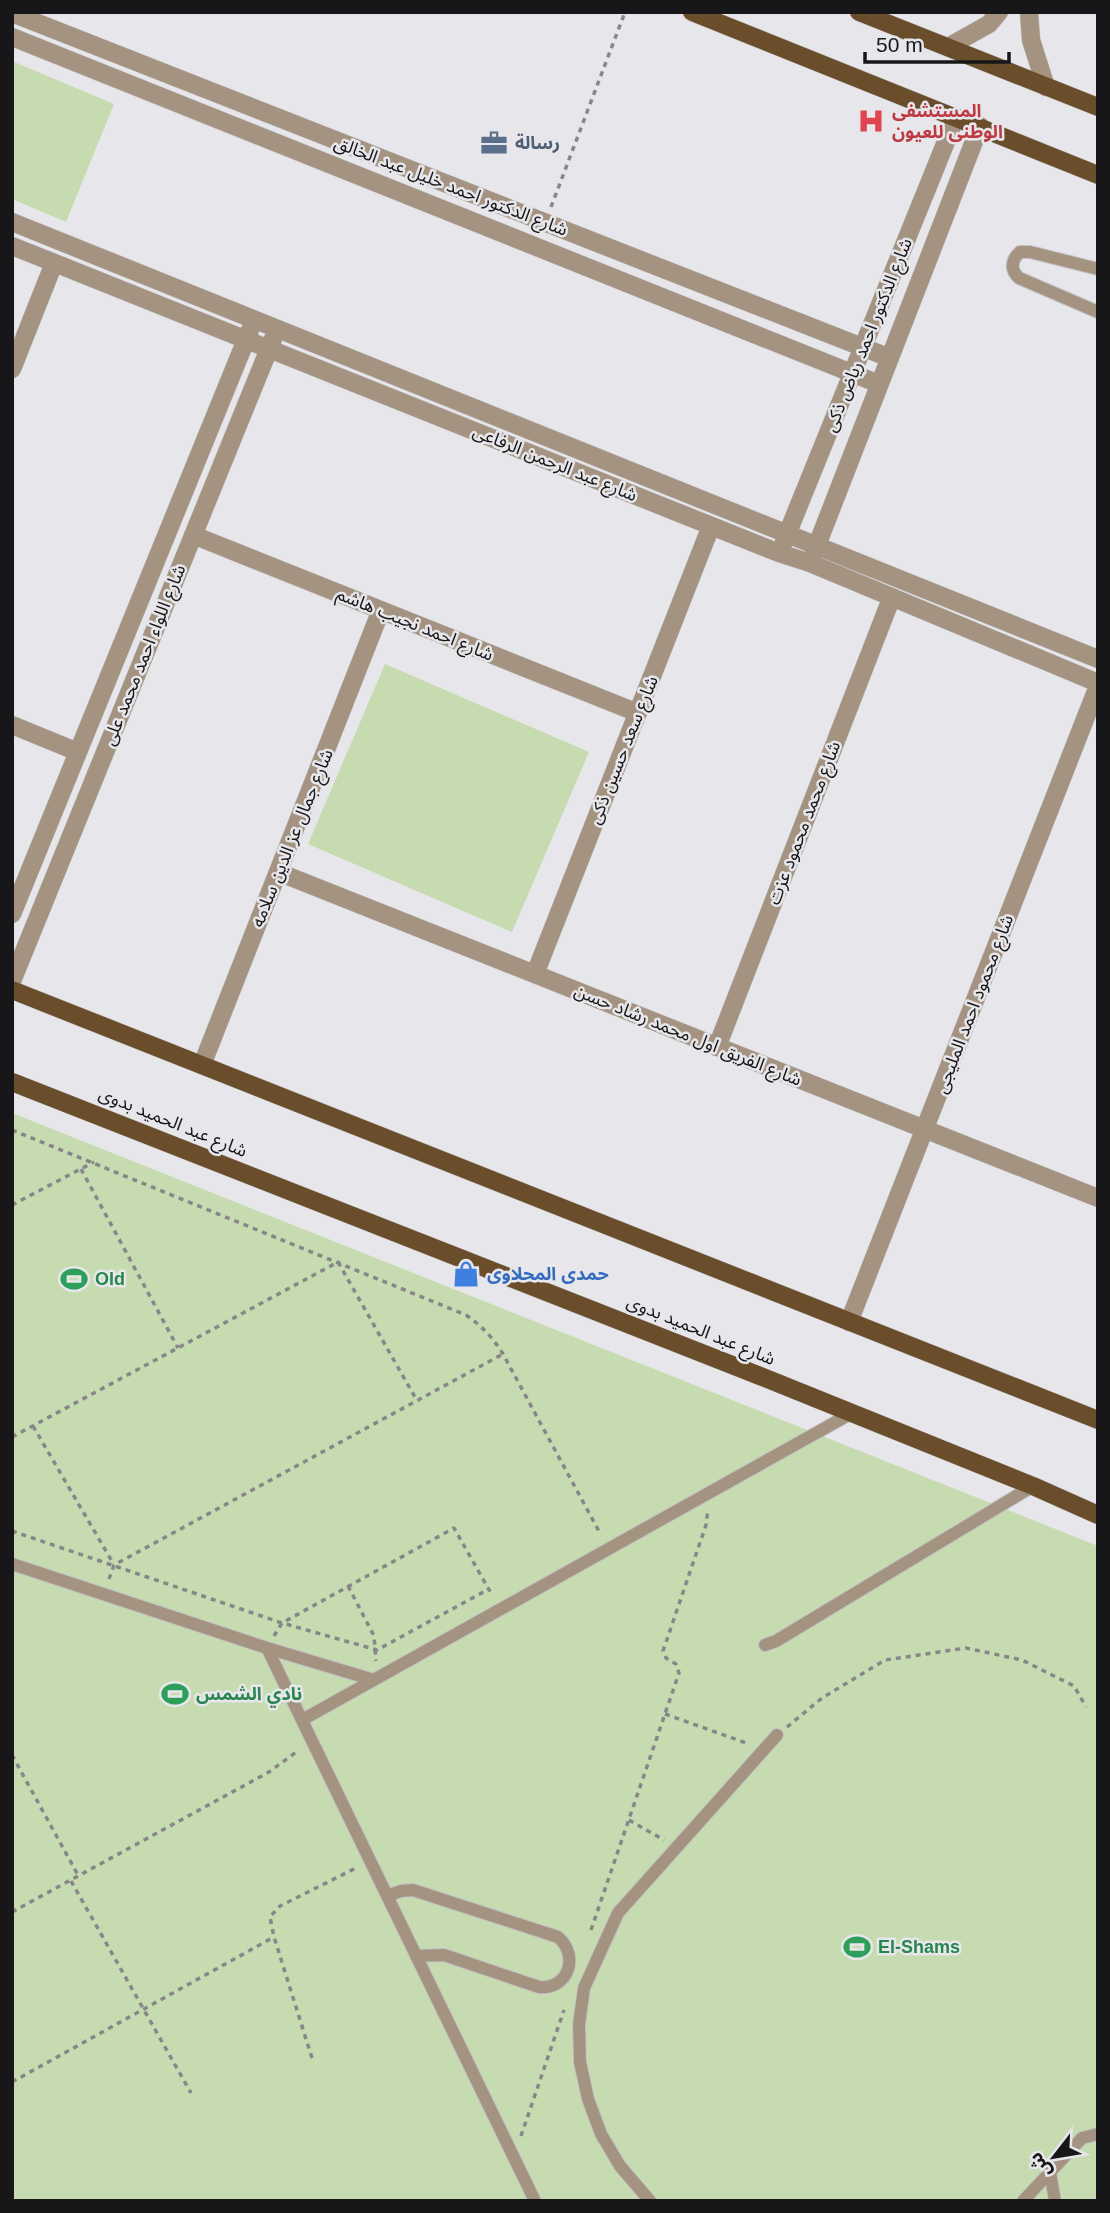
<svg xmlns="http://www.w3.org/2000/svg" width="1110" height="2213" viewBox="0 0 1110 2213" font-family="Arial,'Noto Sans Arabic',sans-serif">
	<rect width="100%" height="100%" fill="#e7e7eb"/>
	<!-- green -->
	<path fill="#c6dbaf" d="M 12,61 L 114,104 L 66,222 L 12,199 Z
		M 385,664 L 589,752 L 512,932 L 308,844 Z
		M 12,1113 L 1098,1546 L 1098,2201 L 12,2201 Z"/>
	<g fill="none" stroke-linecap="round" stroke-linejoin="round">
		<!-- lane casing -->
		<g stroke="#c2c2c5" stroke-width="14">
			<path id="lane" d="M 1098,269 L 1030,252 L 1020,252 C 1011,260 1010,270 1019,278 L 1098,312
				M 12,1564 L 267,1648 L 374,1680
				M 765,1645 L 776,1641 L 1033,1486
				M 267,1648 L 535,2201
				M 302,1720 L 852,1413
				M 387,1896 L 401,1891 L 413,1890 L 558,1937 C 580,1956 568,1990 539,1987 L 444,1955 L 416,1956
				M 1050,2172 L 1055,2201
				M 650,2201 L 620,2166 L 601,2134 L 588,2099 L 580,2062 L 579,2025 L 584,1988 L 618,1913 L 777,1735
				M 1023,2201 L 1082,2138 L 1098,2134"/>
		</g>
		<!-- street casing -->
		<g stroke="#c2c2c5" stroke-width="19">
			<path id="street" d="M 1029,12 L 1031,40 L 1046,87
				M 12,13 L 890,358
				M 12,37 L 879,384
				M 948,47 L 989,24 L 999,12
				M 12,222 L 1098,659
				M 12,246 L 779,553 L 810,563 L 1098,683
				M 12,369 L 54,263
				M 193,535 L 638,713
				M 784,542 L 956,117
				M 814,553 L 980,126
				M 12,725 L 78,752
				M 278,872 L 1098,1198
				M 12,914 L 250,330
				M 535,974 L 711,526
				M 12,981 L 273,339
				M 717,1047 L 891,599
				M 202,1065 L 381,610
				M 849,1322 L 1098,686"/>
		</g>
		<!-- primary casing -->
		<g stroke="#c2c2c5" stroke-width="19">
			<path id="primary" d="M 692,12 L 1098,175
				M 859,12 L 1098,107
				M 12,990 L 1098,1420
				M 12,1082 L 760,1376 L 1033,1486 L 1098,1515"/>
		</g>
		<!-- path -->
		<path stroke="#87878a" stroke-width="3.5" stroke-dasharray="5 5" stroke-linecap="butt" d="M 551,207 L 625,12
			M 12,1130 L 466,1315 C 482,1326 493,1338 503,1354 L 601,1535
			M 81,1169 L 178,1348
			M 12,1205 L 94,1162
			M 33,1426 L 113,1563
			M 12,1437 L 338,1262 L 416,1399
			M 12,1531 L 282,1623 L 377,1650 L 489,1589
			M 109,1579 L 114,1565 L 503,1354
			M 348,1586 L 374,1636 L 376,1661
			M 274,1636 L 282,1623 L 454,1528 L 492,1595
			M 665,1714 L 749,1744
			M 787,1727 L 822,1698 L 885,1660 L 966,1648 L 1022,1660 L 1074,1686 L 1086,1707
			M 12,1755 L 79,1877
			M 629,1820 L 664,1840
			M 71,1881 L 191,2093
			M 12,1912 L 269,1772 L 299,1750
			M 591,1930 L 679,1673 L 676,1664 L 666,1658 L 663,1651 L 706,1525 L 708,1509
			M 312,2058 L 274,1937 L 270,1917 L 280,1906 L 358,1867
			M 12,2082 L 274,1937
			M 521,2136 L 564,2010"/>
		<!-- lane -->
		<use href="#lane" stroke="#a49380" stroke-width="12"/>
		<!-- street -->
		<use href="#street" stroke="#a49380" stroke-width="18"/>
		<!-- primary -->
		<use href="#primary" stroke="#6a4d2a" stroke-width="18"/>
	</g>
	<!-- icons -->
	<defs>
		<g id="hospital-bare" transform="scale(2.1)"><path d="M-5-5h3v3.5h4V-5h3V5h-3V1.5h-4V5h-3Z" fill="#e0444e" stroke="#e7e7eb" stroke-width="2.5" paint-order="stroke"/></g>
		<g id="office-bare" transform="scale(2.1)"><path d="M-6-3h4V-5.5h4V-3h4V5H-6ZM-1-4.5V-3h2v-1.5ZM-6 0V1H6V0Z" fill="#5c6f8a" stroke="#e7e7eb" stroke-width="2.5" paint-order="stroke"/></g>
		<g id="shop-bare" transform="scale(2.1)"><path d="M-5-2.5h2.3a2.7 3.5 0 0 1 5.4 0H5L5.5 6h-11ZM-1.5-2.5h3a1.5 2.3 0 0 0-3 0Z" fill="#3f7fe0" stroke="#e7e7eb" stroke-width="2.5" paint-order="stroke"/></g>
		<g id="stadium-bare" transform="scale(2.1)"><path d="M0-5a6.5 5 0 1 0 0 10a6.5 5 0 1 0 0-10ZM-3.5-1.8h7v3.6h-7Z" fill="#2e9e5b" stroke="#e7e7eb" stroke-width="2.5" paint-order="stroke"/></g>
	</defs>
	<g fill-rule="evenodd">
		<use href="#hospital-bare" x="871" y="121"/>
		<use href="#office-bare" x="494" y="143"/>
		<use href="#shop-bare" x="466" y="1274"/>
		<use href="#stadium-bare" x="74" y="1279"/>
		<use href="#stadium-bare" x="175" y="1694"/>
		<use href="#stadium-bare" x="857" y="1947"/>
	</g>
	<g text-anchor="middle" stroke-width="5" stroke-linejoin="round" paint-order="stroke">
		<!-- health labels -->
		<g font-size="18" font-weight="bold" fill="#be3a42" stroke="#e7e7eb" text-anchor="start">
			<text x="892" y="117">المستشفى<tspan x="892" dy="21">الوطنى للعيون</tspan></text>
		</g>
		<!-- service labels -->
		<g font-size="18" font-weight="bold" fill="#4e5e75" stroke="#e7e7eb" text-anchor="start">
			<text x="515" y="149">رسالة</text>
		</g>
		<!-- street labels -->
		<g font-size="18" fill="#171719" stroke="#e7e7eb">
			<text transform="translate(451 186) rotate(21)" y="6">شارع الدكتور احمد خليل عبد الخالق</text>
			<text transform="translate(868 335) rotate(-68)" y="6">شارع الدكتور احمد رياض ذكى</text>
			<text transform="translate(555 463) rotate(22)" y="6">شارع عبد الرحمن الرفاعى</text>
			<text transform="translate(415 624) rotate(22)" y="6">شارع احمد نجيب هاشم</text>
			<text transform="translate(144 655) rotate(-68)" y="6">شارع اللواء احمد محمد على</text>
			<text transform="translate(623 750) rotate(-68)" y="6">شارع سعد حسين ذكى</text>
			<text transform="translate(804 823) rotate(-69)" y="6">شارع محمد محمود عزت</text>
			<text transform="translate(292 838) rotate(-68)" y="6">شارع جمال عز الدين سلامه</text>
			<text transform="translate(974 1004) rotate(-69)" y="6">شارع محمود احمد المليجى</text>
			<text transform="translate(688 1035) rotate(22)" y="6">شارع الفريق اول محمد رشاد حسن</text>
			<text transform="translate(173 1122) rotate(22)" y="6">شارع عبد الحميد بدوى</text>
			<text transform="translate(701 1330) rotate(22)" y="6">شارع عبد الحميد بدوى</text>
		</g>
		<!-- shop labels -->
		<g font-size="18" font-weight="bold" fill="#366cbe" stroke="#e7e7eb" text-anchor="start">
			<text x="487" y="1280">حمدى المحلاوى</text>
		</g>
		<!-- leisure labels -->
		<g font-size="18" font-weight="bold" fill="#27864d" stroke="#e7e7eb" text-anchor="start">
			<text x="95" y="1285">Old</text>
			<text x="196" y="1700">نادي الشمس</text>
			<text x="878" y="1953">El-Shams</text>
		</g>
	</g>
	<!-- border -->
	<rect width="1110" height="2213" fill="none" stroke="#171719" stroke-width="28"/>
	<!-- north arrow -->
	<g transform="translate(1054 2157) rotate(239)" stroke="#e7e7eb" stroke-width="5" paint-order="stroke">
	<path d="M0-5L12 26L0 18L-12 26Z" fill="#171719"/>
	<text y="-10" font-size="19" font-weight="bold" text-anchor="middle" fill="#171719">ش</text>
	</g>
	<!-- scale -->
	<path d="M865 52v10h144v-10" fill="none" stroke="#171719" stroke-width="3.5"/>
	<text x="876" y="52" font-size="21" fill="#171719" stroke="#e7e7eb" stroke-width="5" paint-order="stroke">50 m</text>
</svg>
